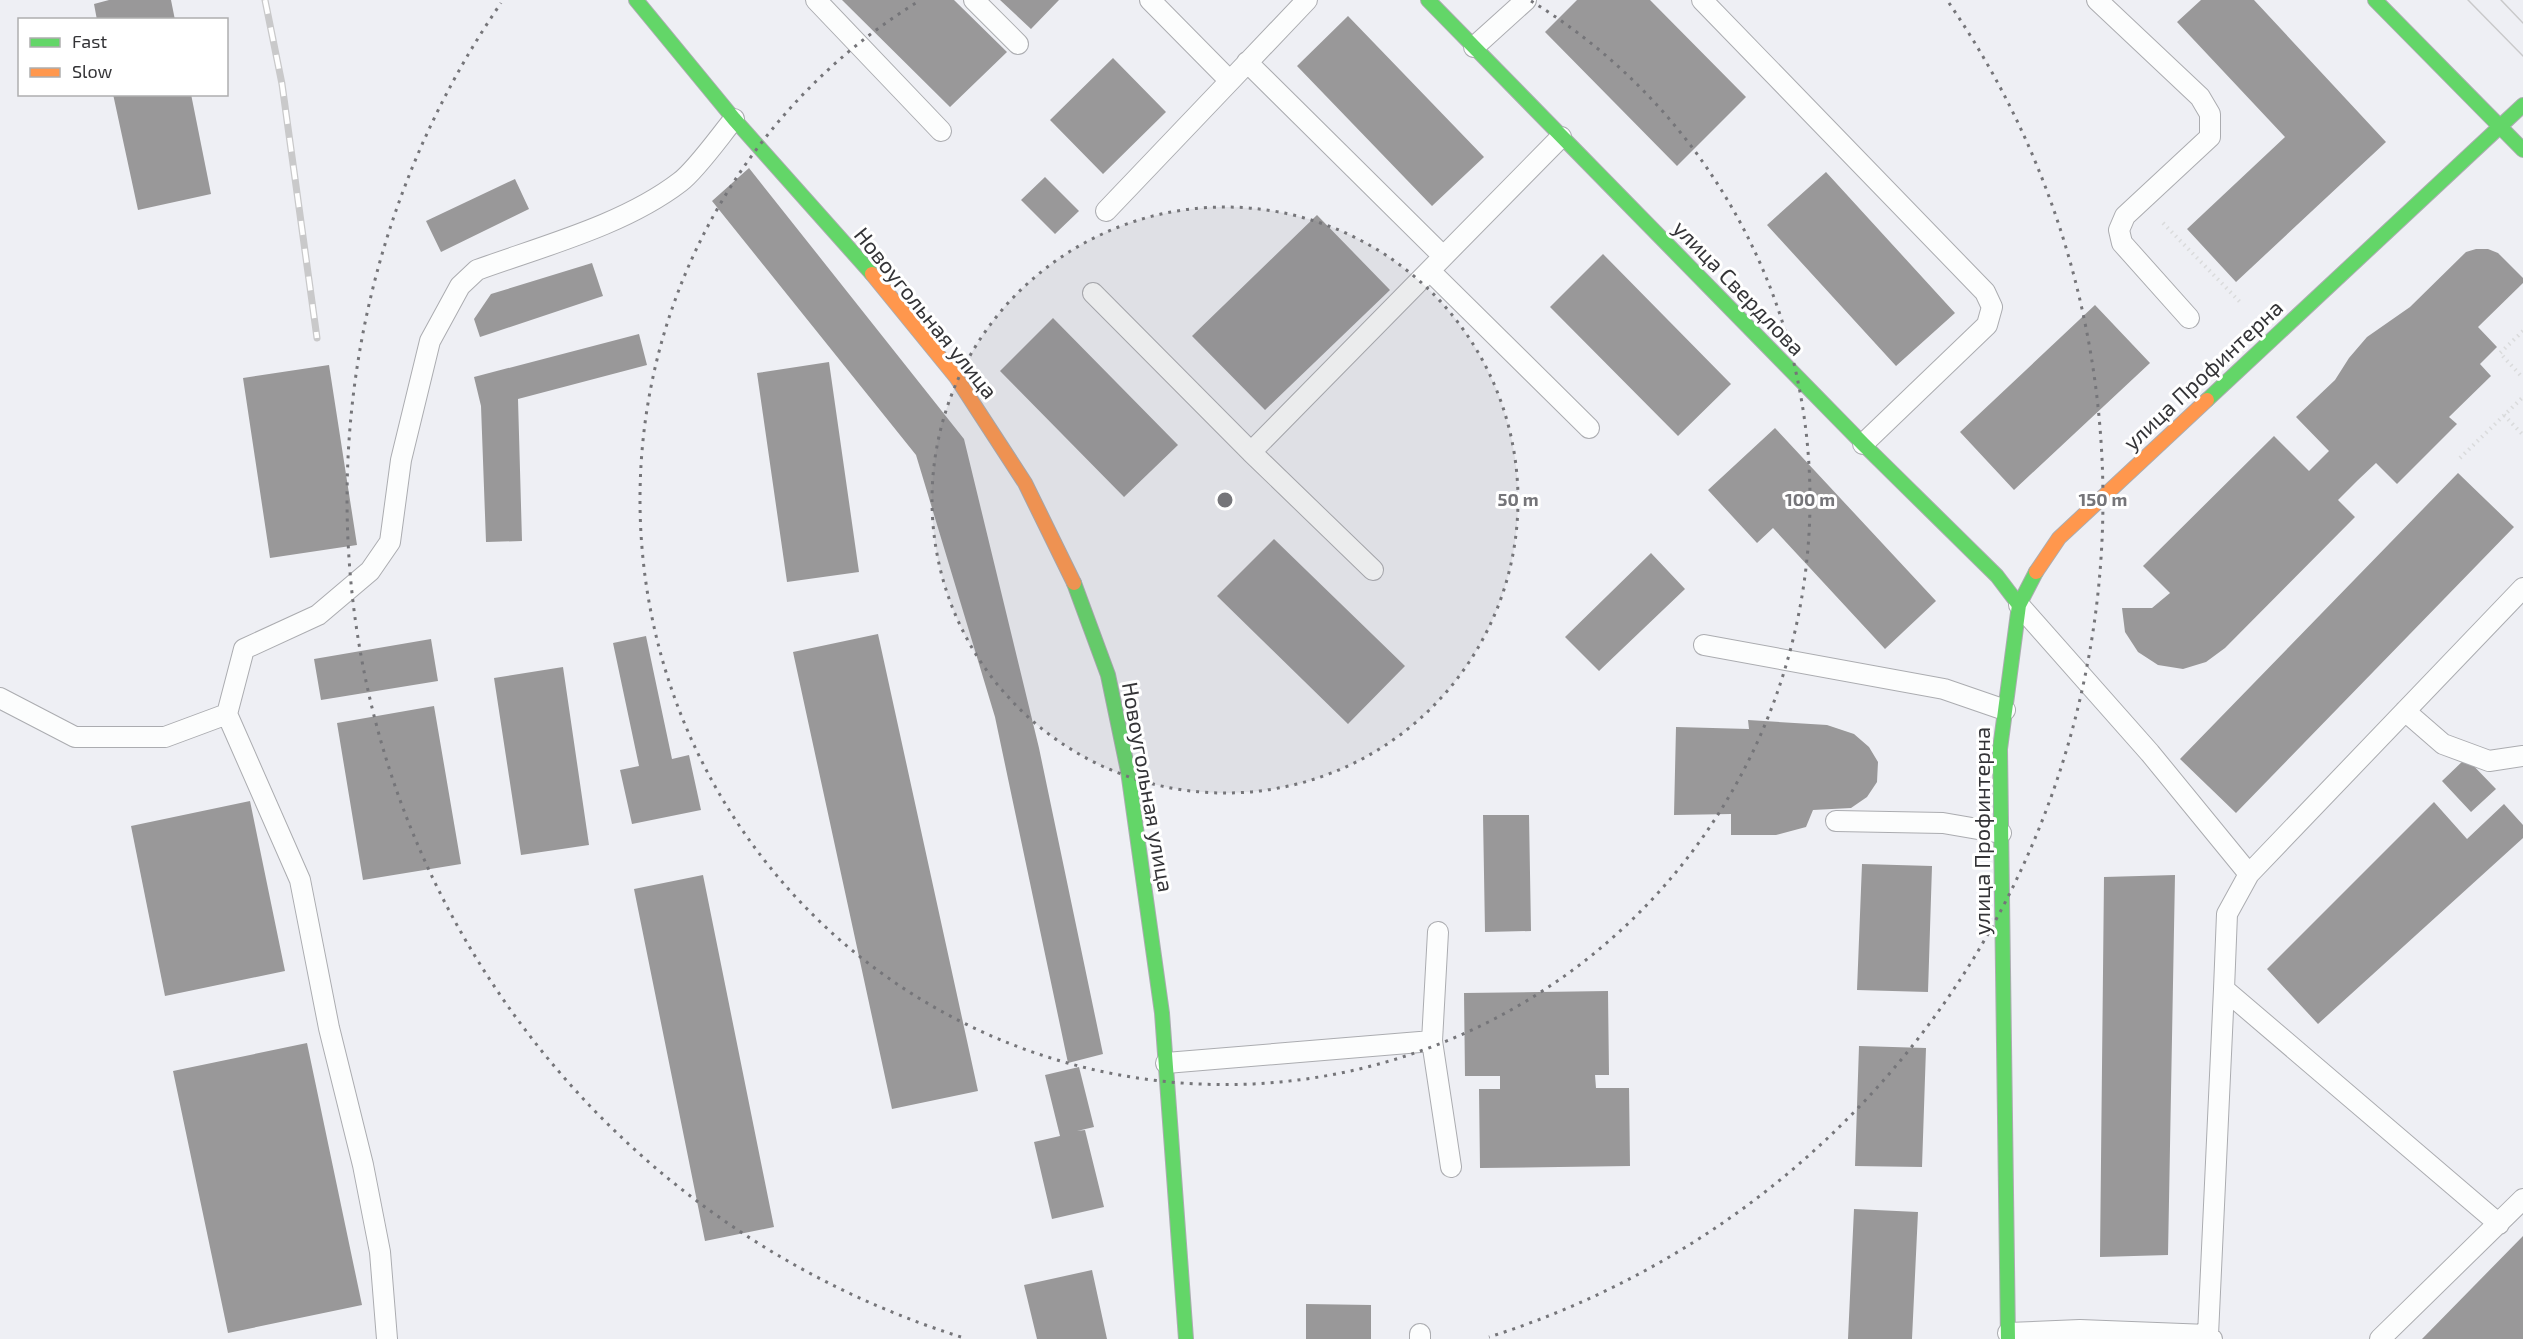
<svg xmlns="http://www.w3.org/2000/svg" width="2523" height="1339" viewBox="0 0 2523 1339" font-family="'Exo 2',sans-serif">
	<rect width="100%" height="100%" fill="#eeeff4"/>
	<!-- building -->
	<path fill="#999899" d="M 109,0 L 171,0 L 175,20 L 97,20 L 94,4 Z
		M 842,0 L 954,0 L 1007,52 L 950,107 Z
		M 1000,0 L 1059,0 L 1031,29 Z
		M 1577,0 L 1650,0 L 1746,97 L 1677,166 L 1545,32 Z
		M 2201,0 L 2254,0 L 2386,142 L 2236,282 L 2187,229 L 2285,137 L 2177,22 Z
		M 1348,16 L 1484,157 L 1432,206 L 1297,66 Z
		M 1113,58 L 1166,112 L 1103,174 L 1050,120 Z
		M 113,94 L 191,94 L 211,194 L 138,210 Z
		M 749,168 L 964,439 L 1039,748 L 1103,1054 L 1068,1063 L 995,717 L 916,455 L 712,201 Z
		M 1826,172 L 1955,313 L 1896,366 L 1767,225 Z
		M 1045,177 L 1079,211 L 1055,234 L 1021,200 Z
		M 515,179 L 529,209 L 441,252 L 426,221 Z
		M 1317,215 L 1390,290 L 1265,410 L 1192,336 Z
		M 2476,249 L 2488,249 L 2498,253 L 2523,278 L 2523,283 L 2478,327 L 2497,347 L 2480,364 L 2491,376 L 2449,417 L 2457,424 L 2397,484 L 2376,463 L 2358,480 L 2338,500 L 2355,517 L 2225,648 L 2206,662 L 2183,669 L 2158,665 L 2138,652 L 2125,632 L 2122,608 L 2152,608 L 2170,593 L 2143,566 L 2274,436 L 2309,471 L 2329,451 L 2296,417 L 2335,380 L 2349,358 L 2367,337 L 2410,307 L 2466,252 Z
		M 1603,254 L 1731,384 L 1678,436 L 1550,307 Z
		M 592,263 L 603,296 L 480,337 L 474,319 L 491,294 Z
		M 2095,305 L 2150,363 L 2014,490 L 1960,432 Z
		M 1053,318 L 1178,445 L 1124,497 L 1000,371 Z
		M 639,334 L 647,365 L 518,399 L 522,541 L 486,542 L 481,406 L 474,377 Z
		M 829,362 L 859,572 L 787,582 L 757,373 Z
		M 329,365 L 357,545 L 270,558 L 243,378 Z
		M 1775,428 L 1936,601 L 1885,649 L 1773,528 L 1757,543 L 1708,490 Z
		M 2458,473 L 2514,527 L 2236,813 L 2180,759 Z
		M 1274,539 L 1405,666 L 1348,724 L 1217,596 Z
		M 1651,553 L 1685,589 L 1599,671 L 1565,637 Z
		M 878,634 L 978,1091 L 892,1109 L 793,652 Z
		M 646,636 L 672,759 L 689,755 L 701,810 L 632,824 L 620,770 L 639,766 L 613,643 Z
		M 431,639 L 438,681 L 321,700 L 314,659 Z
		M 563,667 L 589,845 L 521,855 L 494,678 Z
		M 434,706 L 461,864 L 363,880 L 337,723 Z
		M 1748,720 L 1827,725 L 1854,734 L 1869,747 L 1878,762 L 1877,782 L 1867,797 L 1851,808 L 1813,810 L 1806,827 L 1776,835 L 1731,835 L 1731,814 L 1674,815 L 1676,727 L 1749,729 Z
		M 2466,758 L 2496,789 L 2471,812 L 2442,781 Z
		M 250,801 L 285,971 L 165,996 L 131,826 Z
		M 2434,802 L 2467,839 L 2504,804 L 2523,825 L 2523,838 L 2318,1024 L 2267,969 Z
		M 1483,815 L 1529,815 L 1531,931 L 1485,932 Z
		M 1862,864 L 1932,866 L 1928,992 L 1857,990 Z
		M 703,875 L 774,1227 L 705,1241 L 634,889 Z
		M 2175,875 L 2168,1255 L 2100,1257 L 2104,877 Z
		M 1608,991 L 1609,1075 L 1595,1075 L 1596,1088 L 1629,1088 L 1630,1166 L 1480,1168 L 1479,1089 L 1500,1089 L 1500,1076 L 1465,1076 L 1464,993 Z
		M 307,1043 L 362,1305 L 228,1333 L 173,1071 Z
		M 1859,1046 L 1926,1048 L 1922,1167 L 1855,1166 Z
		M 1079,1067 L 1094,1127 L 1077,1131 L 1085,1130 L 1104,1207 L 1052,1219 L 1034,1142 L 1060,1136 L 1045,1075 Z
		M 1854,1209 L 1918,1212 L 1912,1339 L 1848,1339 Z
		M 2523,1236 L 2523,1339 L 2422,1339 Z
		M 1092,1270 L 1107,1339 L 1037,1339 L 1024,1285 Z
		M 1306,1304 L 1371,1305 L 1371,1339 L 1306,1339 Z"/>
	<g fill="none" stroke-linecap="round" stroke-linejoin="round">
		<!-- lane casing -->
		<g stroke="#abacb0" stroke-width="22">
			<path id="lane" d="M 816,0 L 941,131
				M 974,0 L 1018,44
				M 1150,0 L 1230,81 L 1307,0
				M 1702,0 L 1985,292 L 1992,307 L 1987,325 L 1863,444
				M 2097,0 L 2200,97 L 2210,114 L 2210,137 L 2125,216 L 2119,230 L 2122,243 L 2189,318
				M 1474,47 L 1526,0
				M 1247,62 L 1443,256
				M 1106,211 L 1230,81
				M 1430,271 L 1589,428
				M 1093,293 L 1251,452 L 1561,137
				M 1251,452 L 1373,570
				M 2019,605 L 2150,753 L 2249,874 L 2227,914 L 2224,989 L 2499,1224
				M 1704,645 L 1944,689 L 2005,710
				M 0,698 L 75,737 L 165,737 L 227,714
				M 2405,711 L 2443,744 L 2489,761 L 2523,756
				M 1836,821 L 1943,823 L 2001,833
				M 2249,874 L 2523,588
				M 1438,932 L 1432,1041 L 1451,1167
				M 1166,1063 L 1432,1041
				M 2008,1333 L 2080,1330 L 2208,1335 L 2212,1339
				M 1420,1334 L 1420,1339
				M 2208,1335 L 2224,989
				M 387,1339 L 380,1252 L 363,1165 L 329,1028 L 300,880 L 227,714 L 244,649 L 318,615 L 370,571 L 390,542 L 401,460 L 430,341 L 460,286 L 477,270 C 543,246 624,225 680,182 C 696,170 720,136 734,119
				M 2380,1339 L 2523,1199"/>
		</g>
		<!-- fast casing -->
		<g stroke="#abacb0" stroke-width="16">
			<path id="fast" d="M 636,0 L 734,119 L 872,274
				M 1428,0 L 1863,444 L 1997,576 L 2019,605
				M 2375,0 L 2523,150
				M 2207,400 L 2523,105
				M 1074,583 L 1108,675 L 1128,771 L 1162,1013 L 1186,1339
				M 2008,1339 L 2000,749 L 2019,605 L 2036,572"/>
		</g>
		<!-- slow casing -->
		<g stroke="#abacb0" stroke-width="16">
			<path id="slow" d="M 872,274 L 956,377 L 1025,483 L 1074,583
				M 2036,572 L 2059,538 L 2207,400"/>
		</g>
		<!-- path -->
		<path stroke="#dadbdc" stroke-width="4" stroke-dasharray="1.5 4.5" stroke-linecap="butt" d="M 2163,223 L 2241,303
			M 2523,331 L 2500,353 L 2523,378
			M 2504,415 L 2523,435
			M 2460,458 L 2523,397"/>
		<!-- lane -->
		<use href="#lane" stroke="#fcfdfd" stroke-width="20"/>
		<!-- fast -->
		<use href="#fast" stroke="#63d668" stroke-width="14"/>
		<!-- slow -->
		<use href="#slow" stroke="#ff974d" stroke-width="14"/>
		<!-- tram -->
		<path stroke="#c9c9ca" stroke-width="1.5" d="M 2468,0 L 2523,56
			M 2501,0 L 2523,23"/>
		<!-- rail casing -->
		<g stroke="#c9c9ca" stroke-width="7">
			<path id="rail" d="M 265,0 L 282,84 L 317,338"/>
		</g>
		<!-- rail -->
		<use href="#rail" stroke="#fff" stroke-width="4.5" stroke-dasharray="14" stroke-linecap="butt"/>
	</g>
	<!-- distance rings -->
	<circle cx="1225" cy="500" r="293" fill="#757579" fill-opacity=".12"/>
	<g fill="none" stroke="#757579" stroke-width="3" stroke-dasharray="3 6">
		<circle cx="1225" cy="500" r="293"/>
		<path d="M1531 1A585 585 0 1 1 919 1"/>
		<path d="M961 1337A878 878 0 0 1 501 3M1949 3A878 878 0 0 1 1489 1337"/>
	</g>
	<g text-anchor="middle" stroke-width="6" stroke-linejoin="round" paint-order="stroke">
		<!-- street labels -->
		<g font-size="22" fill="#343437" stroke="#fff">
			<text transform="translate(1739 288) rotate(46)" y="8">улица Свердлова</text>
			<text transform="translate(926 313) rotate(51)" y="8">Новоугольная улица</text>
			<text transform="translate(2203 375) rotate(-43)" y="8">улица Профинтерна</text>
			<text transform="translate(1148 787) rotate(80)" y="8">Новоугольная улица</text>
			<text transform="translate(1982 831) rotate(-90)" y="8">улица Профинтерна</text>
		</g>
	</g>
	<circle cx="1225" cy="500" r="9" fill="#757579" stroke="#fff" stroke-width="3"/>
	<g font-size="18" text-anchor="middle" font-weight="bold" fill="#757579" stroke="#fff" stroke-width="6" stroke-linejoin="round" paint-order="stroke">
		<text x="1518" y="506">50 m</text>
		<text x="1810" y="506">100 m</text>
		<text x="2103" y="506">150 m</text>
	</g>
	<!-- legend -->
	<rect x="18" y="18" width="210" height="78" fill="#ffffff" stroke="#aeaeaf" stroke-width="1.5"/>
	<rect x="30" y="38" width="30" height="9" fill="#63d668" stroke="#aeaeaf" stroke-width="1.5"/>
	<text x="72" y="48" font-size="18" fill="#343437">Fast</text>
	<rect x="30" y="68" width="30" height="9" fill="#ff974d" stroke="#aeaeaf" stroke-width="1.5"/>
	<text x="72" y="78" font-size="18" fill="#343437">Slow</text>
</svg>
